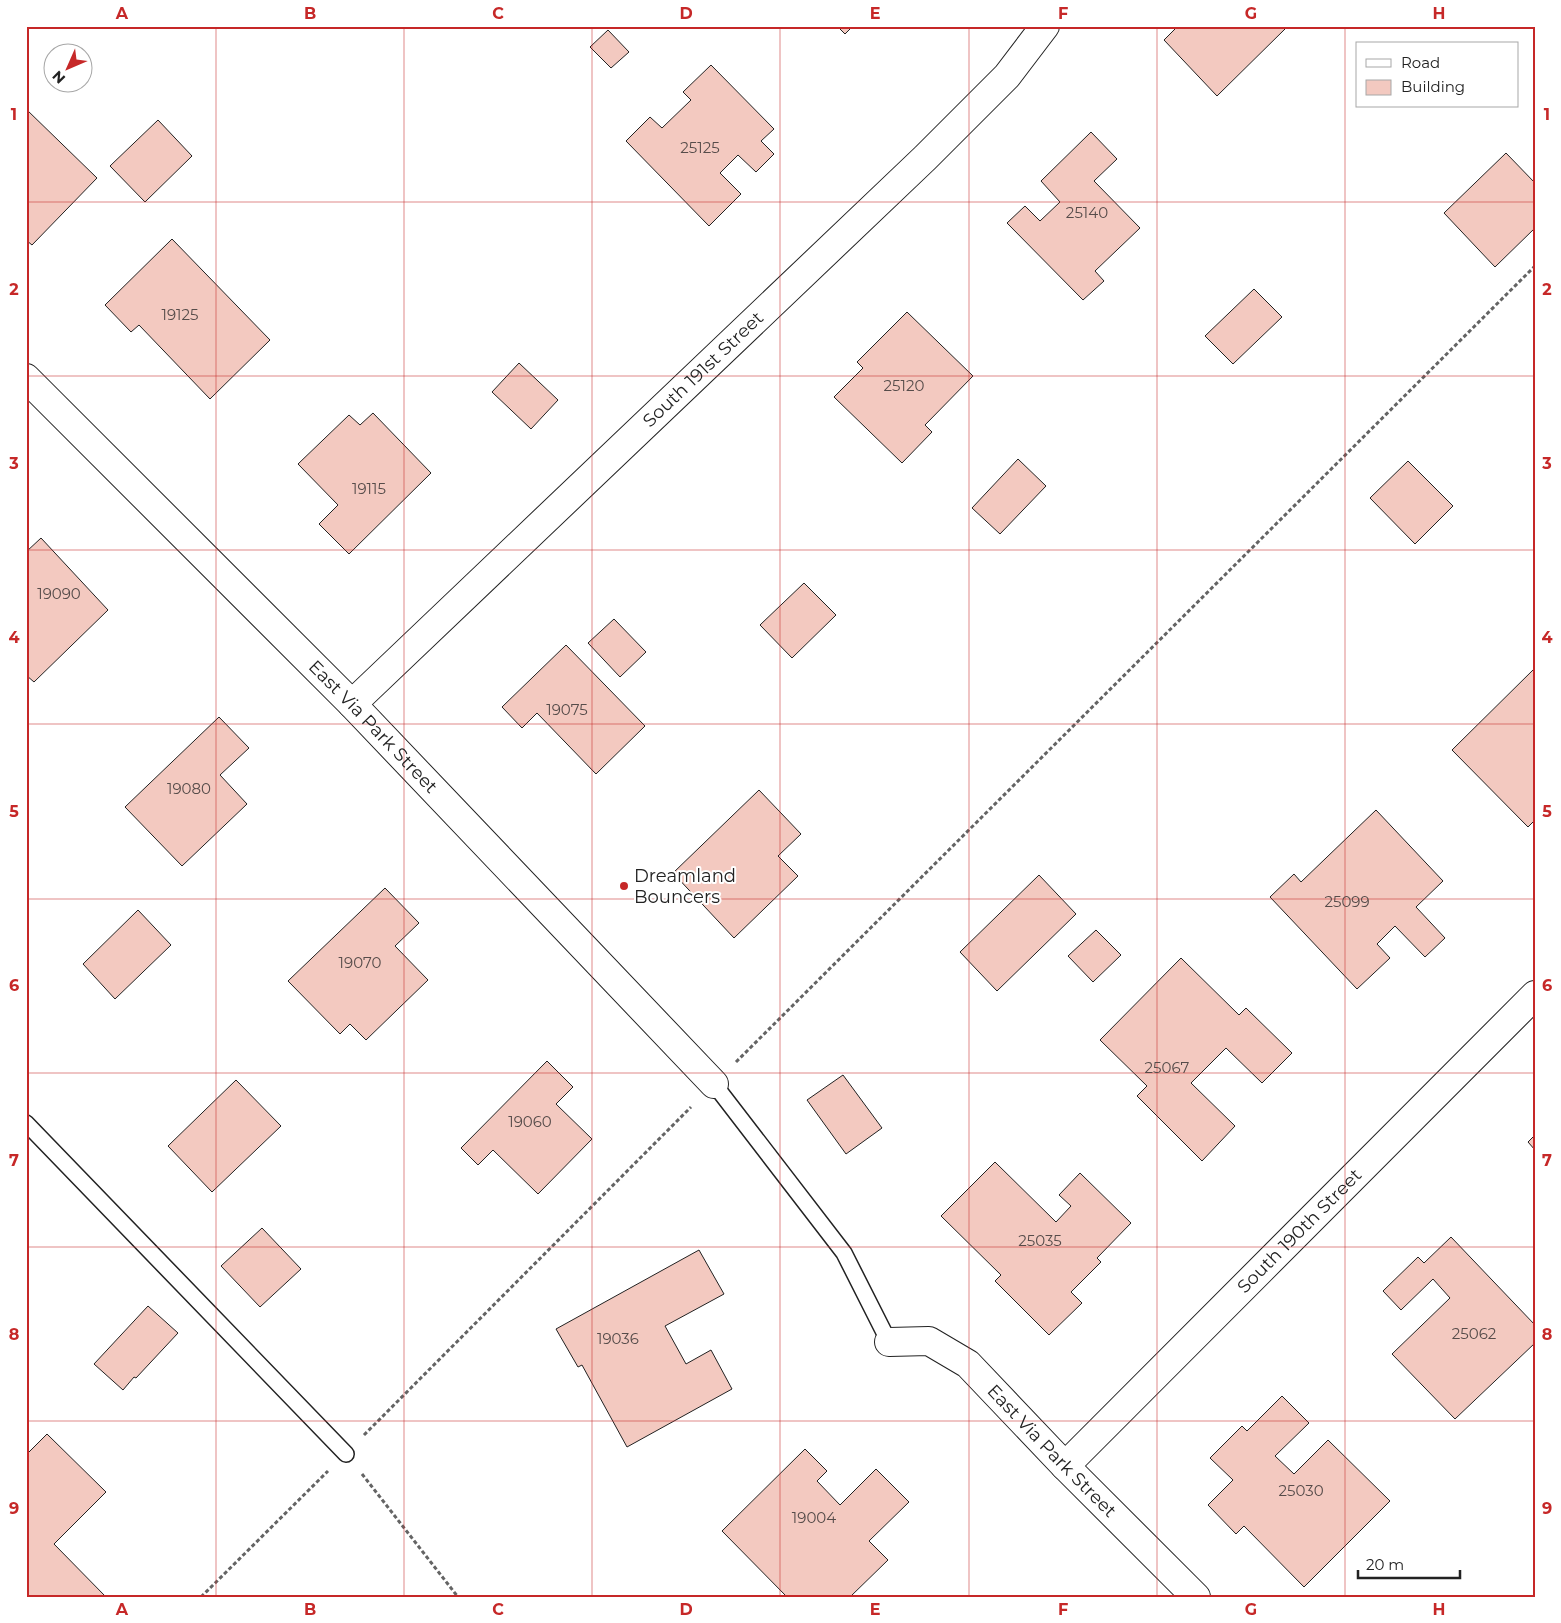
<svg xmlns="http://www.w3.org/2000/svg" width="1561" height="1623" font-family="Montserrat,sans-serif">
	<style>
		.building { fill: #f3c9c0; stroke: #222 }
		.lines { fill: none; stroke-linecap: round; stroke-linejoin: round }
		.lane-casing { stroke: #222; stroke-width: 18 }
		.street-casing { stroke: #222; stroke-width: 30 }
		.path { stroke: #646464; stroke-width: 3; stroke-dasharray: 4 2.5; stroke-linecap: butt }
		.lane { stroke: #fff; stroke-width: 15 }
		.street { stroke: #fff; stroke-width: 28 }
		.grid { fill: none; stroke: #c62828; stroke-width: 1; stroke-opacity: 0.55 }
		.poi-dot { fill: #c62828; stroke: #fff; stroke-width: 2 }
		.labels { text-anchor: middle; stroke-width: 4; stroke-linejoin: round; paint-order: stroke }
		.number-label { font-size: 15px; fill: #564c4a }
		.street-label { font-size: 18px; fill: #222; stroke: #fff }
		.poi-label { font-size: 18px; fill: #222; stroke: #fff; text-anchor: start }
		.neatline { fill: none; stroke: #c62828; stroke-width: 2 }
		.grid-label { font-size: 16px; text-anchor: middle; font-weight: bold; fill: #c62828 }
	</style>
	<rect width="100%" height="100%" fill="#fff"/>
	<g class="building">
		<path d="M837 26H853L845 34Z"/>
		<path d="M1178 26H1283L1285 29 1217 96 1164 40Z"/>
		<path d="M608 30 629 52 611 68 590 47Z"/>
		<path d="M711 65 774 129 761 141 774 154 756 172 738 155 720 173 741 194 709 226 626 141 650 117 662 128 691 100 683 92Z"/>
		<path d="M26 109 97 178 32 245 26 240Z"/>
		<path d="M158 120 192 156 145 202 110 166Z"/>
		<path d="M1091 132 1117 159 1094 181 1140 228 1095 271 1104 281 1083 300 1007 223 1025 206 1040 221 1060 202 1041 181Z"/>
		<path d="M1506 153 1535 183V228L1495 267 1444 213Z"/>
		<path d="M172 239 270 340 210 399 139 325 131 332 105 305Z"/>
		<path d="M1254 289 1282 317 1233 364 1205 336Z"/>
		<path d="M907 312 973 376 925 425 932 432 902 463 834 397 863 368 857 362Z"/>
		<path d="M519 363 558 400 531 429 492 392Z"/>
		<path d="M373 413 431 473 349 554 319 524 338 505 298 464 349 415 360 425Z"/>
		<path d="M1018 459 1046 486 1000 534 972 508Z"/>
		<path d="M1408 461 1453 506 1415 544 1370 498Z"/>
		<path d="M41 538 108 610 34 682 26 675V552Z"/>
		<path d="M804 583 836 615 792 658 760 625Z"/>
		<path d="M614 619 646 652 620 677 588 643Z"/>
		<path d="M566 645 645 726 596 774 537 713 522 728 502 707Z"/>
		<path d="M1535 668V820L1528 827 1452 750Z"/>
		<path d="M219 717 249 748 220 775 247 804 182 866 125 807Z"/>
		<path d="M759 790 801 834 778 856 798 876 734 938 673 873Z"/>
		<path d="M1376 810 1443 881 1416 907 1445 938 1425 957 1395 926 1377 944 1390 958 1357 989 1270 897 1294 874 1301 882Z"/>
		<path d="M1039 875 1076 914 997 991 960 952Z"/>
		<path d="M385 888 419 923 395 946 428 980 366 1040 350 1024 340 1034 288 981Z"/>
		<path d="M138 910 171 945 115 999 83 964Z"/>
		<path d="M1096 930 1121 955 1093 982 1068 956Z"/>
		<path d="M1181 958 1239 1015 1246 1008 1292 1053 1262 1083 1226 1048 1191 1083 1235 1126 1202 1161 1137 1096 1147 1086 1100 1040Z"/>
		<path d="M547 1061 573 1087 556 1104 592 1139 538 1194 493 1150 478 1165 461 1148Z"/>
		<path d="M843 1075 882 1128 846 1154 807 1100Z"/>
		<path d="M236 1080 281 1126 212 1192 168 1146Z"/>
		<path d="M1535 1135V1150L1528 1142Z"/>
		<path d="M995 1162 1056 1222 1071 1206 1059 1195 1080 1173 1131 1223 1097 1258 1101 1262 1071 1292 1082 1303 1049 1335 995 1281 1001 1275 941 1216Z"/>
		<path d="M262 1228 301 1269 260 1307 221 1266Z"/>
		<path d="M1451 1237 1535 1325V1343L1455 1419 1392 1354 1450 1298 1433 1279 1401 1310 1383 1291 1418 1257 1424 1263Z"/>
		<path d="M699 1250 724 1294 665 1326 686 1364 711 1350 732 1389 627 1447 582 1365 578 1367 556 1329Z"/>
		<path d="M148 1306 178 1333 136 1378 134 1377 123 1390 94 1364Z"/>
		<path d="M1282 1396 1309 1423 1275 1456 1294 1474 1328 1440 1390 1501 1304 1587 1244 1526 1236 1534 1208 1505 1233 1480 1210 1458 1242 1426 1247 1431Z"/>
		<path d="M47 1434 106 1492 54 1544 106 1597H26V1455Z"/>
		<path d="M805 1449 827 1471 817 1481 840 1505 876 1469 909 1502 869 1541 888 1560 850 1597H787L722 1531Z"/>
	</g>
	<g class="lines">
		<defs>
			<g id="lane">
				<path d="M714 1084 844 1253 889 1342"/>
				<path d="M26 1123 346 1454"/>
			</g>
			<g id="street">
				<path id="s1" d="M26 378 352 704 714 1084"/>
				<path id="s2" d="M352 704 925 158 1007 76 1045 26"/>
				<path id="s3" d="M889 1342 929 1341 968 1364 1065 1466 1196 1597"/>
				<path id="s4" d="M1065 1466 1535 995"/>
			</g>
		</defs>
		<use href="#lane" class="lane-casing"/>
		<use href="#street" class="street-casing"/>
		<g class="path">
			<path d="M736 1062 1535 266"/>
			<path d="M364 1435 691 1107"/>
			<path d="M362 1474 458 1597"/>
			<path d="M201 1597 328 1471"/>
		</g>
		<use href="#lane" class="lane"/>
		<use href="#street" class="street"/>
	</g>
	<path class="grid" d="M216 26V1597M404 26V1597M592 26V1597M780 26V1597M969 26V1597M1157 26V1597M1345 26V1597M26 202H1535M26 376H1535M26 550H1535M26 724H1535M26 899H1535M26 1073H1535M26 1247H1535M26 1421H1535"/>
	<circle class="poi-dot" cx="624" cy="886" r="5"/>
	<g class="labels">
		<g class="number-label">
			<text x="700" y="153">25125</text>
			<text x="1087" y="218">25140</text>
			<text x="180" y="320">19125</text>
			<text x="904" y="391">25120</text>
			<text x="369" y="494">19115</text>
			<text x="59" y="599">19090</text>
			<text x="567" y="715">19075</text>
			<text x="189" y="794">19080</text>
			<text x="1347" y="907">25099</text>
			<text x="360" y="968">19070</text>
			<text x="1167" y="1073">25067</text>
			<text x="530" y="1127">19060</text>
			<text x="1040" y="1246">25035</text>
			<text x="1474" y="1339">25062</text>
			<text x="618" y="1344">19036</text>
			<text x="1301" y="1496">25030</text>
			<text x="814" y="1523">19004</text>
		</g>
		<g class="street-label">
			<text dy="6" stroke="none"><textPath href="#s2" startOffset="485">South 191st Street</textPath></text>
			<text dy="6" stroke="none"><textPath href="#s1" startOffset="492">East Via Park Street</textPath></text>
			<text dy="6" stroke="none"><textPath href="#s4" startOffset="332">South 190th Street</textPath></text>
			<text dy="6" stroke="none"><textPath href="#s3" startOffset="206">East Via Park Street</textPath></text>
		</g>
		<g class="poi-label">
			<text x="634" y="882">Dreamland<tspan x="634" dy="21">Bouncers</tspan></text>
		</g>
	</g>
	<rect width="1561" height="1623" fill="none" stroke="#ffffff" stroke-width="55"/>
	<rect x="1356" y="42" width="162" height="65" fill="#ffffff" stroke="#a7a7a7"/>
	<rect x="1366" y="59" width="25" height="8" fill="#ffffff" stroke="#a7a7a7"/>
	<text x="1401" y="68" font-size="15" fill="#222222">Road</text>
	<rect x="1366" y="80" width="25" height="15" fill="#f3c9c0" stroke="#a7a7a7"/>
	<text x="1401" y="92" font-size="15" fill="#222222">Building</text>
	<g transform="translate(68 68) rotate(225)"><circle r="24" fill="#ffffff" stroke="#a7a7a7"/>
	<path d="M0-4L9 19L0 12L-9 19Z" fill="#c62828"/>
	<text y="-8" font-size="14" font-weight="bold" text-anchor="middle" fill="#222222">N</text>
	</g>
	<path d="M1358 1570v8h102v-8" fill="none" stroke="#222222" stroke-width="2.5"/>
	<text x="1366" y="1570" font-size="15" fill="#222222" stroke="#ffffff" stroke-width="4" paint-order="stroke">20 m</text>
	<rect x="28" y="28" width="1506" height="1568" class="neatline"/>
	<g class="grid-label">
		<text x="122" y="19">A</text>
		<text x="310" y="19">B</text>
		<text x="498" y="19">C</text>
		<text x="686" y="19">D</text>
		<text x="875" y="19">E</text>
		<text x="1063" y="19">F</text>
		<text x="1251" y="19">G</text>
		<text x="1439" y="19">H</text>
		<text x="14" y="120">1</text>
		<text x="1547" y="120">1</text>
		<text x="14" y="295">2</text>
		<text x="1547" y="295">2</text>
		<text x="14" y="469">3</text>
		<text x="1547" y="469">3</text>
		<text x="14" y="643">4</text>
		<text x="1547" y="643">4</text>
		<text x="14" y="817">5</text>
		<text x="1547" y="817">5</text>
		<text x="14" y="991">6</text>
		<text x="1547" y="991">6</text>
		<text x="14" y="1166">7</text>
		<text x="1547" y="1166">7</text>
		<text x="14" y="1340">8</text>
		<text x="1547" y="1340">8</text>
		<text x="14" y="1514">9</text>
		<text x="1547" y="1514">9</text>
		<text x="122" y="1615">A</text>
		<text x="310" y="1615">B</text>
		<text x="498" y="1615">C</text>
		<text x="686" y="1615">D</text>
		<text x="875" y="1615">E</text>
		<text x="1063" y="1615">F</text>
		<text x="1251" y="1615">G</text>
		<text x="1439" y="1615">H</text>
	</g>
</svg>
